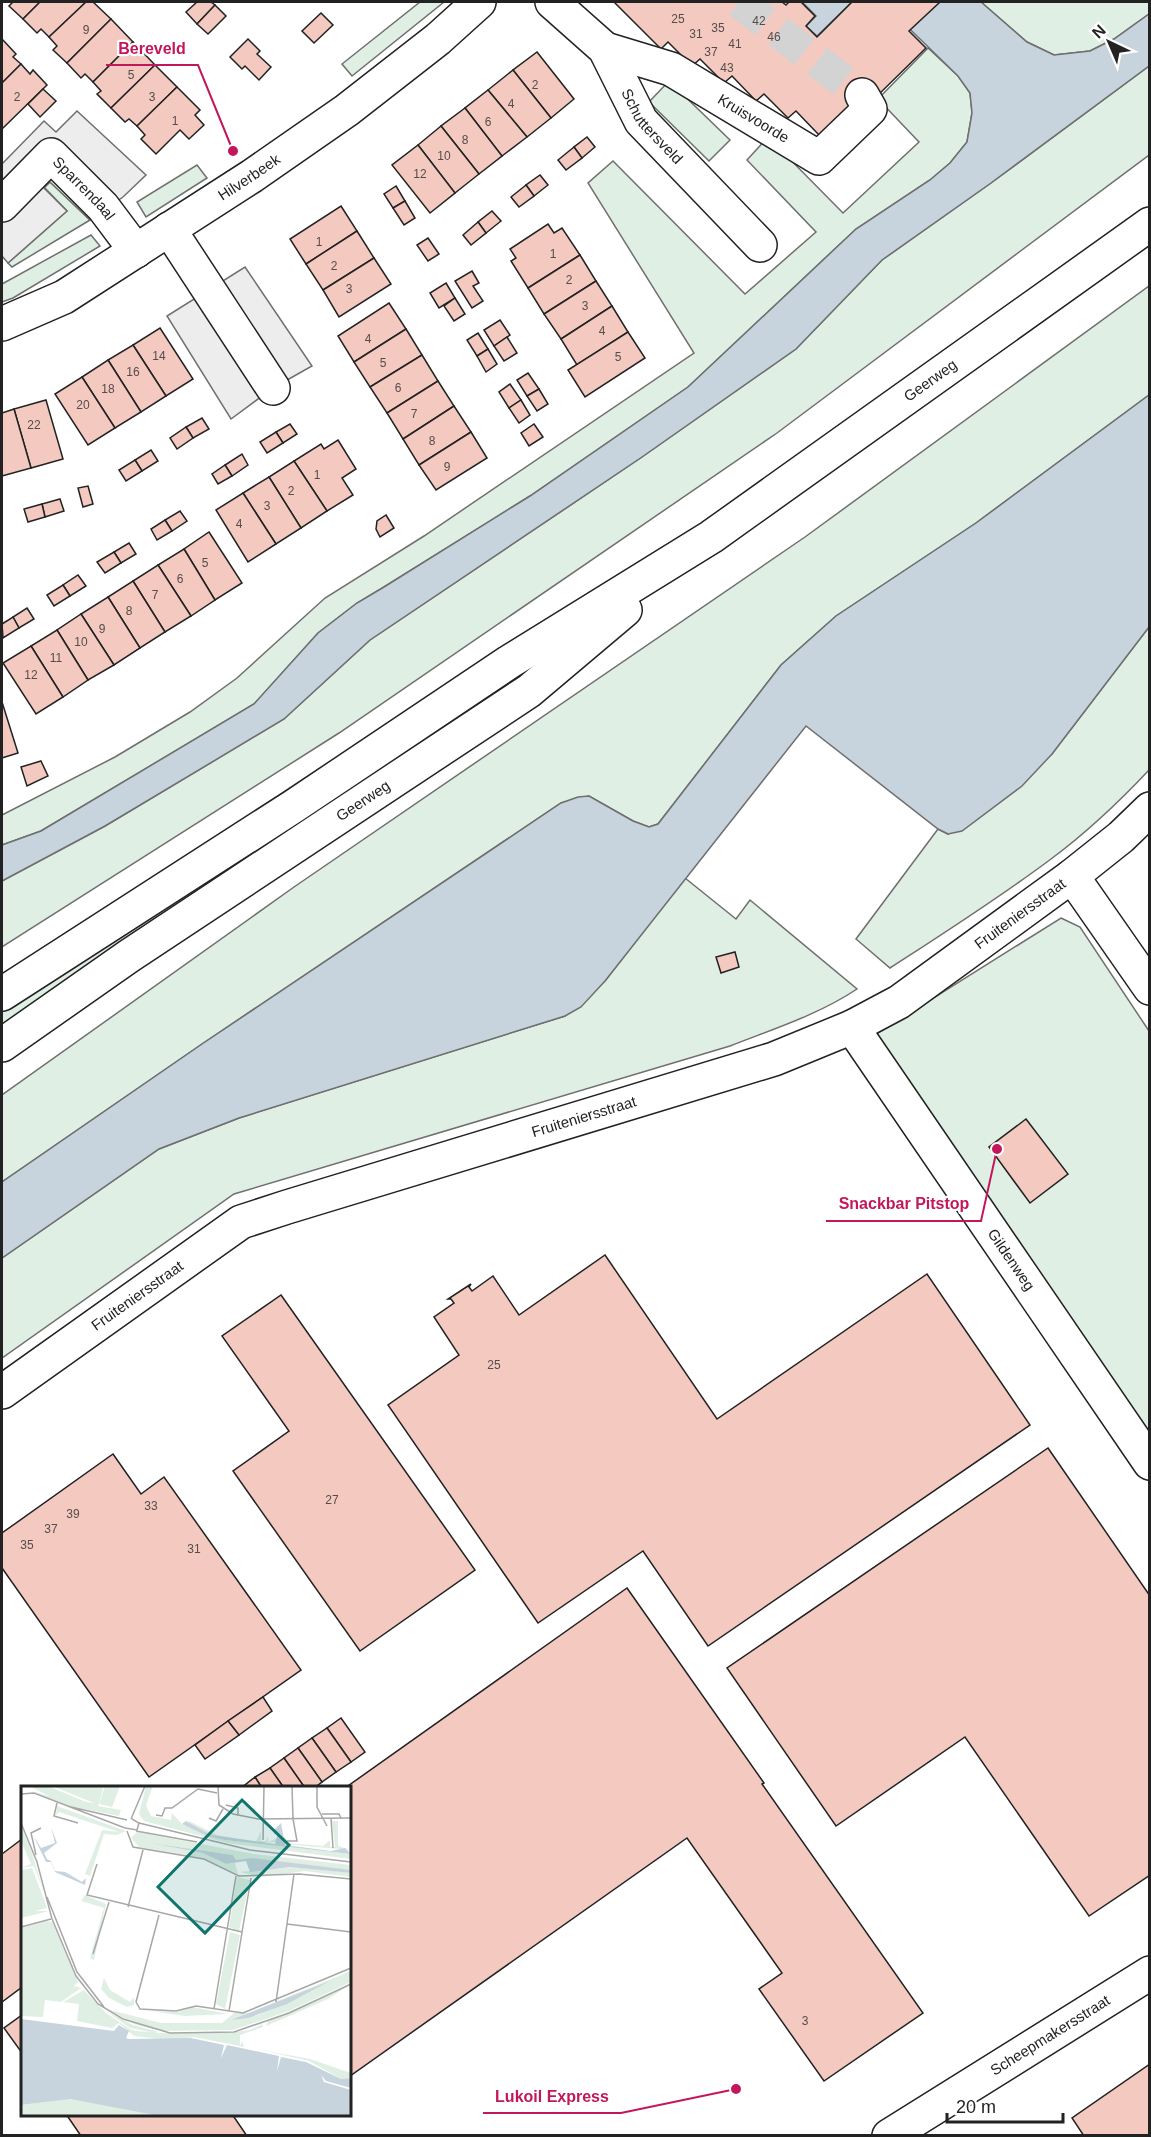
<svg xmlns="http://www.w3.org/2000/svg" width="1151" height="2137" font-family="Helvetica,sans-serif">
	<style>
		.green { fill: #e0efe3; stroke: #6f6f6f; stroke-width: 1.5 }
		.parking { fill: #ededed; stroke: #6f6f6f; stroke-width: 1.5 }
		.water { fill: #c7d3dd; stroke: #6f6f6f; stroke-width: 1.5 }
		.building { fill: #f3c9c0; stroke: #222; stroke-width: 1.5 }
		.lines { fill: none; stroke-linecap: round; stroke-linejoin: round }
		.minor-tunnel { stroke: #d3d3d3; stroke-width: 33; stroke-dasharray: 33 16; stroke-linecap: butt }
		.minor-casing { stroke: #222; stroke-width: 36 }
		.major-casing { stroke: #222; stroke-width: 36 }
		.minor { stroke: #fff; stroke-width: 33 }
		.major { stroke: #fff; stroke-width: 33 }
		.labels { text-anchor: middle; stroke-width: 4.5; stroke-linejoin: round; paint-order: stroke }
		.number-label { font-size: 12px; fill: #564c4a }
		.street-label { font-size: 15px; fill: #222; stroke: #fff }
		.inset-road { fill: none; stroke: #a7a7a7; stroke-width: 1.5 }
		.view { fill: #0f766e; fill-opacity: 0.15; stroke: #0f766e; stroke-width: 3 }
		.inset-edge { fill: none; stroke: #222; stroke-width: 3 }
		.leader { fill: none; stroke: #c2185b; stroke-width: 2 }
		.callout-dot { fill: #c2185b; stroke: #fff; stroke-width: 2 }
		.callout-label { font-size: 16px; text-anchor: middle; font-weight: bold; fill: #c2185b; stroke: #fff; stroke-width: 4.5; stroke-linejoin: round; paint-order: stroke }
	</style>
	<rect width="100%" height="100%" fill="#fff"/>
	<g class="green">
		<path d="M420 2H444L352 76 342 64Z"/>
		<path d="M981 2H1149V14L1114 39 1090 51 1054 55 1027 42Z"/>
		<path d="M928 48 958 76 970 93 972 113 967 142 950 163 930 180 856 229 688 387 530 496 384 587 357 603 318 633 254 704 41 831 2 845V815L115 757 190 712 237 678 325 598 424 536 694 353 588 183 613 161 745 294 816 232 747 160 768 137 843 213 919 142 878 99Z"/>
		<path d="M1149 66V155L777 433 339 733 2 947V881L105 826 284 719 370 640 642 457 796 349 882 260 991 183Z"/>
		<path d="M669 81 730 140 709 161 649 102Z"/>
		<path d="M197 165 207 178 146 217 137 202Z"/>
		<path d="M50 182 90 220 12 267 8 263 67 211 44 187Z"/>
		<path d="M91 235 100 246 13 298 2 302V284Z"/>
		<path d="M1149 286V395L976 523 836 616 781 665 658 824 649 827 633 821 589 796 561 803 202 1044 2 1182V1095L294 887 805 537Z"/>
		<path d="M1149 627V770C1119 802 1086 833 1051 859 999 898 944 933 890 968L856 939 938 829 948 834 1052 754Z"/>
		<path d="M507 679 511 687 2 1026V1004Z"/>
		<path d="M685 878 736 919 750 900 857 989C818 1015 773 1029 730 1046L234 1194 2 1358V1258L159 1149 239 1118 565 1016 605 981Z"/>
		<path d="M1061 918 1080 927 1149 1031V1442L873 1036Z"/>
	</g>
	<g class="parking">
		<path d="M77 111 146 175 123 197 90 220 50 182 44 188 67 211 8 263 2 256V164L44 121 56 132Z"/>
		<path d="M245 267 312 366 273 388 231 419 167 316Z"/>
	</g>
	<g class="water">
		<path d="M802 2H852L817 36 806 26 816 16Z"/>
		<path d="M882 2H981L1027 42 1054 55 1090 51 1114 39 1149 14V66L991 183 882 260 796 349 642 457 370 640 284 719 105 826 2 881V845L41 831 254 704 318 633 357 603 384 587 530 496 688 387 856 229 930 180 950 163 967 142 972 113 970 93 958 76Z"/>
		<path d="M1149 395V627L1052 754 1022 786 962 831 948 834 938 829 806 726 605 981 581 1007 565 1016 239 1118 159 1149 2 1258V1182L202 1044 561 803 578 797 589 796 633 821 649 827 658 824 781 665 836 616 976 523Z"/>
	</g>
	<g class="building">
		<path d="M13 2H40L23 19 9 6Z"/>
		<path d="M40 2H86L49 37 41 29 37 33 23 19Z"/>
		<path d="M86 2H93L111 19 67 63 53 50 57 46 49 37Z"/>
		<path d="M197 2H211L215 5 197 24 186 12Z"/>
		<path d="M614 2H782L786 5 789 2H801L815 16 806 26 817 37 852 2H940L909 31 926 48 874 99 820 136 796 111 788 118 764 94 756 101 732 76 724 83 700 59 692 66 668 42 661 49Z"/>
		<path d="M215 5 226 16 208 34 197 24Z"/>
		<path d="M321 13 333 25 314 43 302 31Z"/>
		<path d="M111 19 133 42 93 82 85 74 81 78 67 63Z"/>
		<path d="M2 39 16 54 13 57 21 64 2 83Z"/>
		<path d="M248 39 260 51 257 54 271 67 259 80 245 66 242 69 230 57Z"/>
		<path d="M133 42 155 65 111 108 97 94 101 91 93 82Z"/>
		<path d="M537 52 574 99 551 118 513 70Z"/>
		<path d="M21 64 30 74 33 70 47 85 2 129V83Z"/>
		<path d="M155 65 177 87 137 126 129 119 125 122 111 108Z"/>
		<path d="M513 70 551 118 527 137 488 90Z"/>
		<path d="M177 87 200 110 195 115 204 125 189 139 180 130 156 154 141 139 145 135 137 126Z"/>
		<path d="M43 89 56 101 40 117 28 104Z"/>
		<path d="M488 90 527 137 502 156 465 108Z"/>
		<path d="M465 108 502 156 479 174 441 126Z"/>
		<path d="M441 126 479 174 455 193 418 145Z"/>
		<path d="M587 137 595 147 582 158 574 147Z"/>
		<path d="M418 145 455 193 430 213 392 165Z"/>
		<path d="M574 147 582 158 566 170 558 160Z"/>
		<path d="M540 175 548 185 534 196 526 185Z"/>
		<path d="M526 185 534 196 519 207 511 197Z"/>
		<path d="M396 186 405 201 393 208 384 194Z"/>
		<path d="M405 201 415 218 404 225 393 208Z"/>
		<path d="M341 206 357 231 306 264 290 239Z"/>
		<path d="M492 211 501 221 486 233 478 222Z"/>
		<path d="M478 222 486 233 471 245 463 235Z"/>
		<path d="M548 224 554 233 562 228 580 255 528 288 511 261 516 258 510 249Z"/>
		<path d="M357 231 374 258 323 290 306 264Z"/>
		<path d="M428 238 439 254 428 261 417 245Z"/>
		<path d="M580 255 596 281 544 314 528 288Z"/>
		<path d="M374 258 391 284 339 317 323 290Z"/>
		<path d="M472 271 479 283 473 286 483 301 472 308 455 281Z"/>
		<path d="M596 281 612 306 561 339 544 314Z"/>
		<path d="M446 283 455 298 439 308 430 293Z"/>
		<path d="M455 298 465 314 454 321 444 306Z"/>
		<path d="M389 303 406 329 354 362 338 336Z"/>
		<path d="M612 306 628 332 577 365 561 339Z"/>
		<path d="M500 320 510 335 494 346 484 330Z"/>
		<path d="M160 328 193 379 166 396 133 345Z"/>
		<path d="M406 329 422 355 370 387 354 362Z"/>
		<path d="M628 332 645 358 585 397 568 370Z"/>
		<path d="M478 333 488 349 477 356 467 340Z"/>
		<path d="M507 337 517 353 504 361 494 346Z"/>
		<path d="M133 345 166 396 141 412 108 360Z"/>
		<path d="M488 349 497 364 486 372 477 356Z"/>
		<path d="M422 355 438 381 387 413 370 387Z"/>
		<path d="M108 360 141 412 115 428 82 377Z"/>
		<path d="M528 373 539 389 527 396 517 380Z"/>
		<path d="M82 377 115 428 88 445 55 394Z"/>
		<path d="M438 381 454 406 403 439 387 413Z"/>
		<path d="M510 384 521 400 509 408 499 392Z"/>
		<path d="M539 389 548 404 537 411 527 396Z"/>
		<path d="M46 400 63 459 31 468 14 409Z"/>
		<path d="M521 400 530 415 519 423 509 408Z"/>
		<path d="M454 406 471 432 419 465 403 439Z"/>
		<path d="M14 409 31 468 2 476V413Z"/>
		<path d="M202 418 209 429 193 438 186 427Z"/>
		<path d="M290 424 297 434 283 443 276 432Z"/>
		<path d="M534 424 543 437 529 446 521 433Z"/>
		<path d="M186 427 193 438 177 449 170 438Z"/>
		<path d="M276 432 283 443 267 453 260 442Z"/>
		<path d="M471 432 487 458 436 490 419 465Z"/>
		<path d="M338 440 356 469 342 478 353 495 327 511 294 461 321 444 324 449Z"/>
		<path d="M151 450 158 461 142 471 135 460Z"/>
		<path d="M242 454 248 465 232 476 225 465Z"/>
		<path d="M135 460 142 471 126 481 119 470Z"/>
		<path d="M294 461 327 511 301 528 269 477Z"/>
		<path d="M225 465 232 476 218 484 212 474Z"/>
		<path d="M269 477 301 528 276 544 243 493Z"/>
		<path d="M88 486 93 504 83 507 78 488Z"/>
		<path d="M243 493 276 544 248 562 216 510Z"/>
		<path d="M60 499 64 511 45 517 42 504Z"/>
		<path d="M42 504 45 517 28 522 24 509Z"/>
		<path d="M180 511 187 521 172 531 165 520Z"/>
		<path d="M386 515 394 528 380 537 376 529 377 521Z"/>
		<path d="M165 520 172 531 157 540 151 529Z"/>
		<path d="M209 532 242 583 215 600 184 549Z"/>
		<path d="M129 543 136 554 121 563 114 552Z"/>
		<path d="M184 549 215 600 191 616 158 565Z"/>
		<path d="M114 552 121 563 105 573 97 562Z"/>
		<path d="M158 565 191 616 165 632 133 581Z"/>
		<path d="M78 575 86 586 70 596 63 585Z"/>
		<path d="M133 581 165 632 140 648 108 597Z"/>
		<path d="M63 585 70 596 54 606 47 595Z"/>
		<path d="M108 597 140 648 114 665 81 614Z"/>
		<path d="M27 608 34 619 19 628 13 617Z"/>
		<path d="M81 614 114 665 88 680 57 630Z"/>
		<path d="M13 617 19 628 3 638 2 624Z"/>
		<path d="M57 630 88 680 63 697 31 646Z"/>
		<path d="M31 646 63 697 36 714 3 663Z"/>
		<path d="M2 702 18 753 2 758Z"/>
		<path d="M41 761 48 776 27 786 21 767Z"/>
		<path d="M735 952 739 967 721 973 716 957Z"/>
		<path d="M1026 1119 1068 1174 1030 1203 989 1147Z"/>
		<path d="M605 1255 717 1419 927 1274 1030 1425 708 1646 643 1551 538 1623 388 1405 459 1355 434 1317 454 1303 451 1299H448L471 1284 469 1287 472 1291 493 1276 519 1315Z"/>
		<path d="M281 1295 475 1570 360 1651 233 1471 289 1431 222 1336Z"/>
		<path d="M1048 1448 1150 1596V1875L1089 1916 965 1737 836 1826 727 1668Z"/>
		<path d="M113 1454 141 1494 164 1477 301 1670 149 1777 2 1568V1533Z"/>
		<path d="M627 1588 764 1783 762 1784 923 2013 824 2081 759 1989 782 1973 687 1838 350 2076V1788H345Z"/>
		<path d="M263 1697 272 1711 239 1735 228 1721Z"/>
		<path d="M341 1718 365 1752 351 1762 327 1728Z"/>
		<path d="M228 1721 239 1735 205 1759 195 1745Z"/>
		<path d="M327 1728 351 1762 336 1772 312 1738Z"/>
		<path d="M312 1738 336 1772 322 1782 298 1748Z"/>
		<path d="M298 1748 322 1782 314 1788H305L284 1758Z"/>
		<path d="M284 1758 305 1788H284L270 1768Z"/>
		<path d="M270 1768 284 1788H262L255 1777Z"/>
		<path d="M255 1777 262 1788H241Z"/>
		<path d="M22 1839V1987L2 2002V1854Z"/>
		<path d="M22 2015V2053L4 2028Z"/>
		<path d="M1150 2064V2136H1084L1072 2118Z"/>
		<path d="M66 2114H232L247 2136H81Z"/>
	</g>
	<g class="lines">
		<path class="minor-tunnel" d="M739 2 862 95"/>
		<defs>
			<g id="minor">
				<path id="s1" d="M552 2 605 49 641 121 760 245"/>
				<path id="s2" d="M605 49 671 69 819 158 870 109 862 95"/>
				<path id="s3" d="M2 205 51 155 103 207 136 251"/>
				<path d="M169 229 273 388"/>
				<path id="s4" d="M2 324 64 297 252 176 347 110 438 39 479 2"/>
				<path d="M1072 876 1150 988"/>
				<path id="s5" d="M852 1027 1150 1463"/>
				<path id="s6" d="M2 1392 241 1222 287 1207 774 1059 852 1027 899 1002 1072 876 1121 837 1150 809"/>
				<path id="s7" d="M889 2136 1150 1973"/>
			</g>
			<g id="major">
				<path id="s8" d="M2 994 294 806 509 662 711 537 1150 224"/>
				<path id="s9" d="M2 1045 129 956 529 691 625 610"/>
			</g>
		</defs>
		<use href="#minor" class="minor-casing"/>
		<use href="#major" class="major-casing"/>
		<use href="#minor" class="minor"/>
		<use href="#major" class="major"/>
	</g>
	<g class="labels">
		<g class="number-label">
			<text x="678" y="23">25</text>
			<text x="759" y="25">42</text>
			<text x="718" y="32">35</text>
			<text x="86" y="34">9</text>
			<text x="696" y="38">31</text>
			<text x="774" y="41">46</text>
			<text x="735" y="48">41</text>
			<text x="711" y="56">37</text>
			<text x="727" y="72">43</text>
			<text x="131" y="79">5</text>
			<text x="535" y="89">2</text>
			<text x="17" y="101">2</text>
			<text x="152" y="101">3</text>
			<text x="511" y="108">4</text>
			<text x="175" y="125">1</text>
			<text x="488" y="126">6</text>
			<text x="465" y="144">8</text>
			<text x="444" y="160">10</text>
			<text x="420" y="178">12</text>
			<text x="319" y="246">1</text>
			<text x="553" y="258">1</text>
			<text x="334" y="270">2</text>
			<text x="569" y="284">2</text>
			<text x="349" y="293">3</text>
			<text x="585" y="310">3</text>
			<text x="602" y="335">4</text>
			<text x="368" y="343">4</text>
			<text x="159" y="360">14</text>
			<text x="618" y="361">5</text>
			<text x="383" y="367">5</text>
			<text x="133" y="376">16</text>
			<text x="398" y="392">6</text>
			<text x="108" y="393">18</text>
			<text x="83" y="409">20</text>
			<text x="414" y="418">7</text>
			<text x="34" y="429">22</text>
			<text x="432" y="445">8</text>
			<text x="447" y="471">9</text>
			<text x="317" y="479">1</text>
			<text x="291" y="495">2</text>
			<text x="267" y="510">3</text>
			<text x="239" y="528">4</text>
			<text x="205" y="567">5</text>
			<text x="180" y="583">6</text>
			<text x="155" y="599">7</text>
			<text x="129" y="615">8</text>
			<text x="102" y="633">9</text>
			<text x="81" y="646">10</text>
			<text x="56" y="662">11</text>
			<text x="31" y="679">12</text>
			<text x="494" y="1369">25</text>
			<text x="332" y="1504">27</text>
			<text x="151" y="1510">33</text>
			<text x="73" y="1518">39</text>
			<text x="51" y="1533">37</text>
			<text x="27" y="1549">35</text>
			<text x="194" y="1553">31</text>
			<text x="805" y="2025">3</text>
		</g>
		<g class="street-label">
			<text dy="5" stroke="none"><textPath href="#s2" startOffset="165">Kruisvoorde</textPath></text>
			<text dy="5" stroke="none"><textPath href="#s1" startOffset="162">Schuttersveld</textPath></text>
			<text dy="5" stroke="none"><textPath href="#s4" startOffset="288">Hilverbeek</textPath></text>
			<text dy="5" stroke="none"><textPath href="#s3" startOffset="117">Sparrendaal</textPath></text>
			<text dy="5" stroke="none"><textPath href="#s8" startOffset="1113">Geerweg</textPath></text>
			<text dy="5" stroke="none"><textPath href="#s9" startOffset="436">Geerweg</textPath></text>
			<text dy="5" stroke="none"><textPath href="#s6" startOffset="1138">Fruiteniersstraat</textPath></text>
			<text dy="5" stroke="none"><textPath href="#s6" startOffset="652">Fruiteniersstraat</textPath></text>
			<text dy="5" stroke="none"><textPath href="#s5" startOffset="282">Gildenweg</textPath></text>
			<text dy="5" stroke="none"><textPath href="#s6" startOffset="166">Fruiteniersstraat</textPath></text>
			<text dy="5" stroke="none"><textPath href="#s7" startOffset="190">Scheepmakersstraat</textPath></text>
		</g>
	</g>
	<g transform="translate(21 1786)">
		<rect width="330" height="330" fill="#fff"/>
		<path d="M8 0H27L65 16 73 17 31 0H83L77 20 100 24 98 30 48 20 10 5 28 10ZM84 0H99L91 21 78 18ZM125 0H132L125 19 130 30 150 34 151 27 162 39 204 54 330 68V73L206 57 123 35 118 28ZM36 20 105 45 96 49 83 48 69 90 64 88 81 44 98 46 38 26 35 29ZM166 34 196 49 235 56 240 45V55H245L247 50V56L257 52V56L234 57 190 49 173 42ZM311 35H317V60L330 64 262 58 261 51H265L266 57 302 60 309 54V61H314ZM0 40 11 67 23 107 13 80 0 82 10 78 0 55ZM116 46 233 68 330 79V84L215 74 212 69 123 56 182 67 205 78 214 77 217 88 183 72 118 61 110 52ZM272 81 330 87V91L284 85 240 91 219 86ZM11 82 26 122 14 125H28L0 132V84ZM216 91 229 94 218 145 208 141ZM64 109 85 118 73 174 69 172 83 122 60 115ZM26 135 31 136 57 196 53 200 60 202 40 216 24 214 22 231 0 230V142ZM209 146 219 149 204 223 195 218ZM330 185V196L268 225 212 244 142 245 115 239 89 224 140 237H201L213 227H227ZM298 202 237 229 210 234 267 215ZM83 192 89 204 109 216 113 211V219L106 221 88 212 80 203ZM330 198 307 213 245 240 247 235ZM63 204 85 227 109 243 115 245 130 246 109 242 85 225 112 239 138 246 134 247H207L229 244 241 238 242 241 219 249V260L221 255 223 261 289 273 330 287V292L320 293 288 275 249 266 173 251 149 254 113 250 98 237 91 242 56 235 58 218 42 216ZM171 221 207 228 164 230 129 225 157 226ZM46 313 55 314 149 330H0L1 319Z" fill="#e0efe3" fill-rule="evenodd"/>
		<path d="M165 35 190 49 254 58 257 47 253 48V44L260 37 264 59 310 65 324 62 330 68 204 54 184 49 161 38ZM30 41 36 57 23 67 26 73 30 75 34 85 44 86 61 96 65 92 64 99 34 86 30 76H25L12 49 20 62 34 57ZM123 56 212 69 215 74 231 72 330 84V87L269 81 229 86 225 75 205 78 182 67ZM309 195 266 218 227 232 210 234ZM0 233 93 245 98 239 108 245 105 252 108 253 170 252 203 259 200 272 206 259 258 270 256 285 260 271 285 276 320 293 330 292V302L305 295 300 289 303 296 330 304V330H139L49 313 0 319Z" fill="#c7d3dd"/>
		<path class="inset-road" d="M197 0 198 19 212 28 237 33 330 32M271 0 272 33M296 0V21L306 40M0 8 13 7 104 42M36 17 33 30 57 37M205 19 217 22V29M46 20 106 34M301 28H318L320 32M135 29 141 30 144 22H151L177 3 196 7M188 32 195 35 202 23M310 32 312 62M110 33 124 0M0 37 16 76 31 133 55 190 77 218 102 233 149 247 213 246 268 227 330 198M118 37 229 64 330 76M104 42 116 44 118 37 111 33M106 45 112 61 183 73 218 90 278 88 330 93M115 45 176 56M242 54 243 0M266 55H276L272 33M15 69 10 47 20 42M76 78 66 109 221 146M26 111 56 186 83 221M107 121 122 64M138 129 115 216 119 223 155 225 175 220 222 227 330 182M266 138 330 146M0 141 30 133M72 168 88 116M255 216 273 88M193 223 215 90M208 225 230 92"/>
		<path class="view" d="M221 14 268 59 184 147 137 101Z"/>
		<rect width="330" height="330" class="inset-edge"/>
	</g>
	<path class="leader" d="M233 151L198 65H106M997 1149L981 1221H826M736 2089L621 2113H483"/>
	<g class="callout-dot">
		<circle cx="233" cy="151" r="6"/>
		<circle cx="997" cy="1149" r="6"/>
		<circle cx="736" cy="2089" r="6"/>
	</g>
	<g class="callout-label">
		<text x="152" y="54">Bereveld</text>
		<text x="904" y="1209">Snackbar Pitstop</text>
		<text x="552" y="2102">Lukoil Express</text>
	</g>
	<rect width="1151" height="2137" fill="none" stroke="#222222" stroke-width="6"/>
	<g transform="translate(1109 42) rotate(316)" stroke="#ffffff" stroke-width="4.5" paint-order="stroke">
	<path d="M0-4.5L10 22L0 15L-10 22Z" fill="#222222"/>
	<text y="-9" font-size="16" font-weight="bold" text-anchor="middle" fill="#222222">N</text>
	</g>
	<path d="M947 2113v9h116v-9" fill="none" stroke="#222222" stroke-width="3"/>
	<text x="956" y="2113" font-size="18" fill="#222222" stroke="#ffffff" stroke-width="4.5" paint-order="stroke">20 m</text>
</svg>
